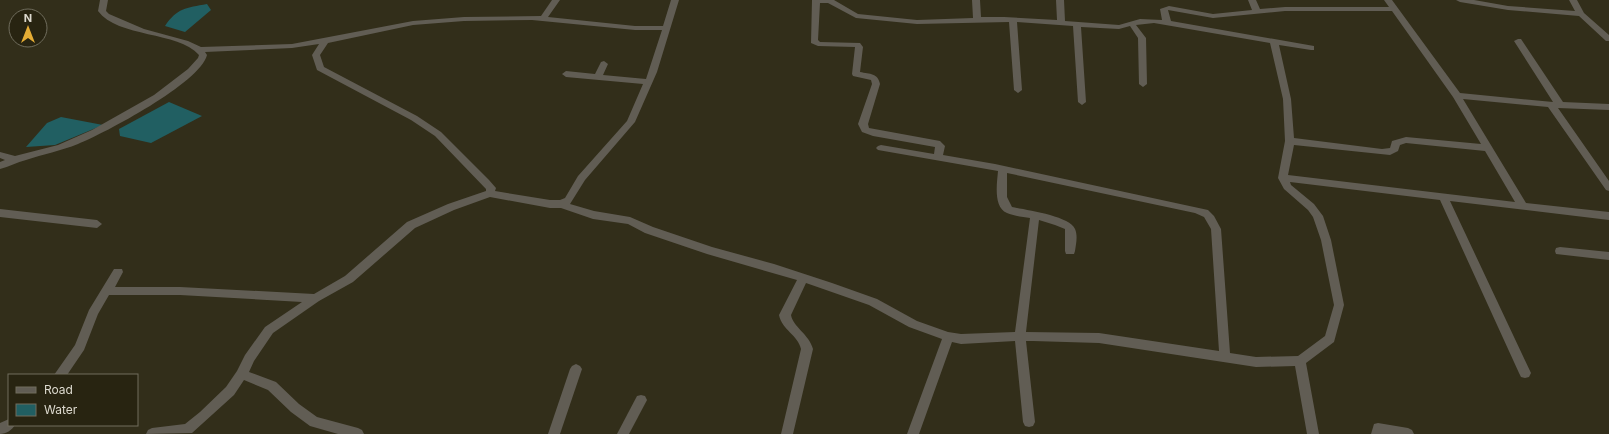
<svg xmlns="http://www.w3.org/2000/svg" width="1609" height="434" font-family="Inter,sans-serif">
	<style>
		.water { fill: #215f62 }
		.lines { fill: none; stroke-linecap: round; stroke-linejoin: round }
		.minor { fill: #615d54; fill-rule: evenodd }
	</style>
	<rect width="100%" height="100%" fill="#322e1a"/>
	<g class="water">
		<path d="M207 4 211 10 185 32 165 26C177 8 186 8 207 4Z"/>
		<path d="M169 102 202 116 151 143 120 136 119 129Z"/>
		<path d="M61 117 103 125 55 145 26 147 47 123Z"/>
	</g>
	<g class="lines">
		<g class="minor">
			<path d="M100 0H108L106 11 109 14 144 29 188 41 201 47 292 44 413 21 464 17 541 16 552 0H560L548 17 635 26H663L671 0H679L657 72 635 122 585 180 570 204 594 211 630 217 653 227 712 247 774 264 832 283 877 299 917 321 948 332 961 334 1015 332 1030 218C1023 217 1014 216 1007 213 993 207 997 183 998 171L878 150 876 148 878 146 881 145 934 154 935 147 873 136 862 132 858 124 872 84 871 80 853 76 852 74 855 47 818 46 811 43 812 0H834L858 14 917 20 973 18 972 0H980L981 17H1004L1057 20 1056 0H1064L1065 21 1119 25 1140 19 1162 20 1160 9 1169 6 1213 14 1252 10 1248 0H1256L1260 9 1285 7H1389L1384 0H1392L1460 93 1553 102 1514 41 1518 39H1521L1563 102 1609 104V110L1558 108 1609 181V191L1606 190 1548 107 1463 99 1526 203 1609 212V220L1450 201 1531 373 1529 377 1525 378 1521 377 1519 373 1440 200 1290 182 1291 185 1314 204 1323 216 1331 240 1344 305 1334 342 1306 363 1319 434H1307L1295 366 1256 367 1099 343 1033 341H1026L1035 422 1033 426 1029 427 1025 426 1023 422 1015 341 961 344 952 342 919 434H907L942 339 909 327 869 305 806 283 791 315C793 327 809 334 813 349L793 434H781L801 349C798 335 782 330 779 315L797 280 707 254 645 233 628 224 593 219 561 208H550L490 197 454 210 415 228 353 282 319 301 273 333 254 361 249 372 276 382 299 404 317 417 358 428 362 430 364 434H338L310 426 291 412 268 390 244 380 234 395 192 433 146 434 148 430 152 428 185 424 200 412 226 387 237 371 245 355 265 327 302 302 180 295H109L98 314 84 350 67 375H54L75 345 89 310 114 269H122L123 272 115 287H180L314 294 345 276 407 222 448 204 486 191V189L435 136 411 120 317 70 312 55 319 44 292 48 205 52 207 55C200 83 105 133 78 144 61 151 43 154 26 160 17 162 9 167 0 169V162L5 160 0 158V152L15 156 58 145 92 130 154 95 188 69 198 58 199 55C178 31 118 38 98 11ZM820 3H828L856 18 917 24 1009 22 1014 90 1018 93 1022 90 1017 22 1073 26 1078 102 1082 105 1086 102 1081 27 1119 29 1130 26 1138 38 1139 84 1143 87 1147 84 1146 38 1136 25 1154 23 1270 43 1283 99 1285 141 1278 178 1284 189 1308 210 1313 217 1321 240 1334 305 1325 336 1298 356 1256 357 1230 353 1221 229 1214 216 1208 210 995 164 943 155 945 146 940 141 869 128 868 124 880 84C878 73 870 74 860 72L863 47 860 43 820 42 818 40ZM1168 10 1213 18 1285 11H1392L1453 97 1481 144 1406 137 1392 141 1390 148 1382 149 1294 138 1291 99 1279 45 1311 50H1314V46L1171 21ZM532 20 635 30H662L646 79 603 75 608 64 604 61 601 62 595 74 566 71 562 74 566 77 643 84 627 121 578 176 565 198 560 200H550L495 191 496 188 489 180 441 132 417 116 324 67 320 55 328 43 413 25 464 21ZM1406 143 1485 151 1515 202 1288 175 1294 145 1390 155 1398 151 1400 145ZM1007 173 1195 213 1204 217 1211 229 1219 351 1099 333 1026 332 1039 220 1055 225 1065 229V251L1066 254H1074L1075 251C1076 244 1078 236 1075 229 1070 216 1026 210 1012 207L1007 197Z"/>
			<path d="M1456 0H1474L1508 6 1575 11 1569 0H1577L1584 13 1609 35V41H1606L1579 16 1508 10 1460 2Z"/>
			<path d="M0 209 97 220 102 224 97 228 0 217Z"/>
			<path d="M1560 247 1609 252V260L1556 254 1555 251 1556 248Z"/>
			<path d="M576 364 580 366 582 369 560 434H548L570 369 572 366Z"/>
			<path d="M641 395 645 396 647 400 629 434H617L637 396Z"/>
			<path d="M9 419V425H15C12 430 6 434 0 434V423Z"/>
			<path d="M1378 423 1408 428 1412 430 1414 434H1371L1374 424Z"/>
		</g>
	</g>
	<rect x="8" y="374" width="130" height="52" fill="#282411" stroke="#706d5d"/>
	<rect x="16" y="387" width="20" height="6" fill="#615d54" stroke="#706d5d"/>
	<text x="44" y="394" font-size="12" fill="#dddacf">Road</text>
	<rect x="16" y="404" width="20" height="12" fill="#215f62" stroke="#706d5d"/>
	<text x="44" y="414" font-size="12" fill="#dddacf">Water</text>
	<g transform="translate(28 28)"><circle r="19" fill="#282411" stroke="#706d5d"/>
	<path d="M0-3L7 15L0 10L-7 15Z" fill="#e5ad35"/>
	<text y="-6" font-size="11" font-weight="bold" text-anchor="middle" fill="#dddacf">N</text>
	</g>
</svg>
